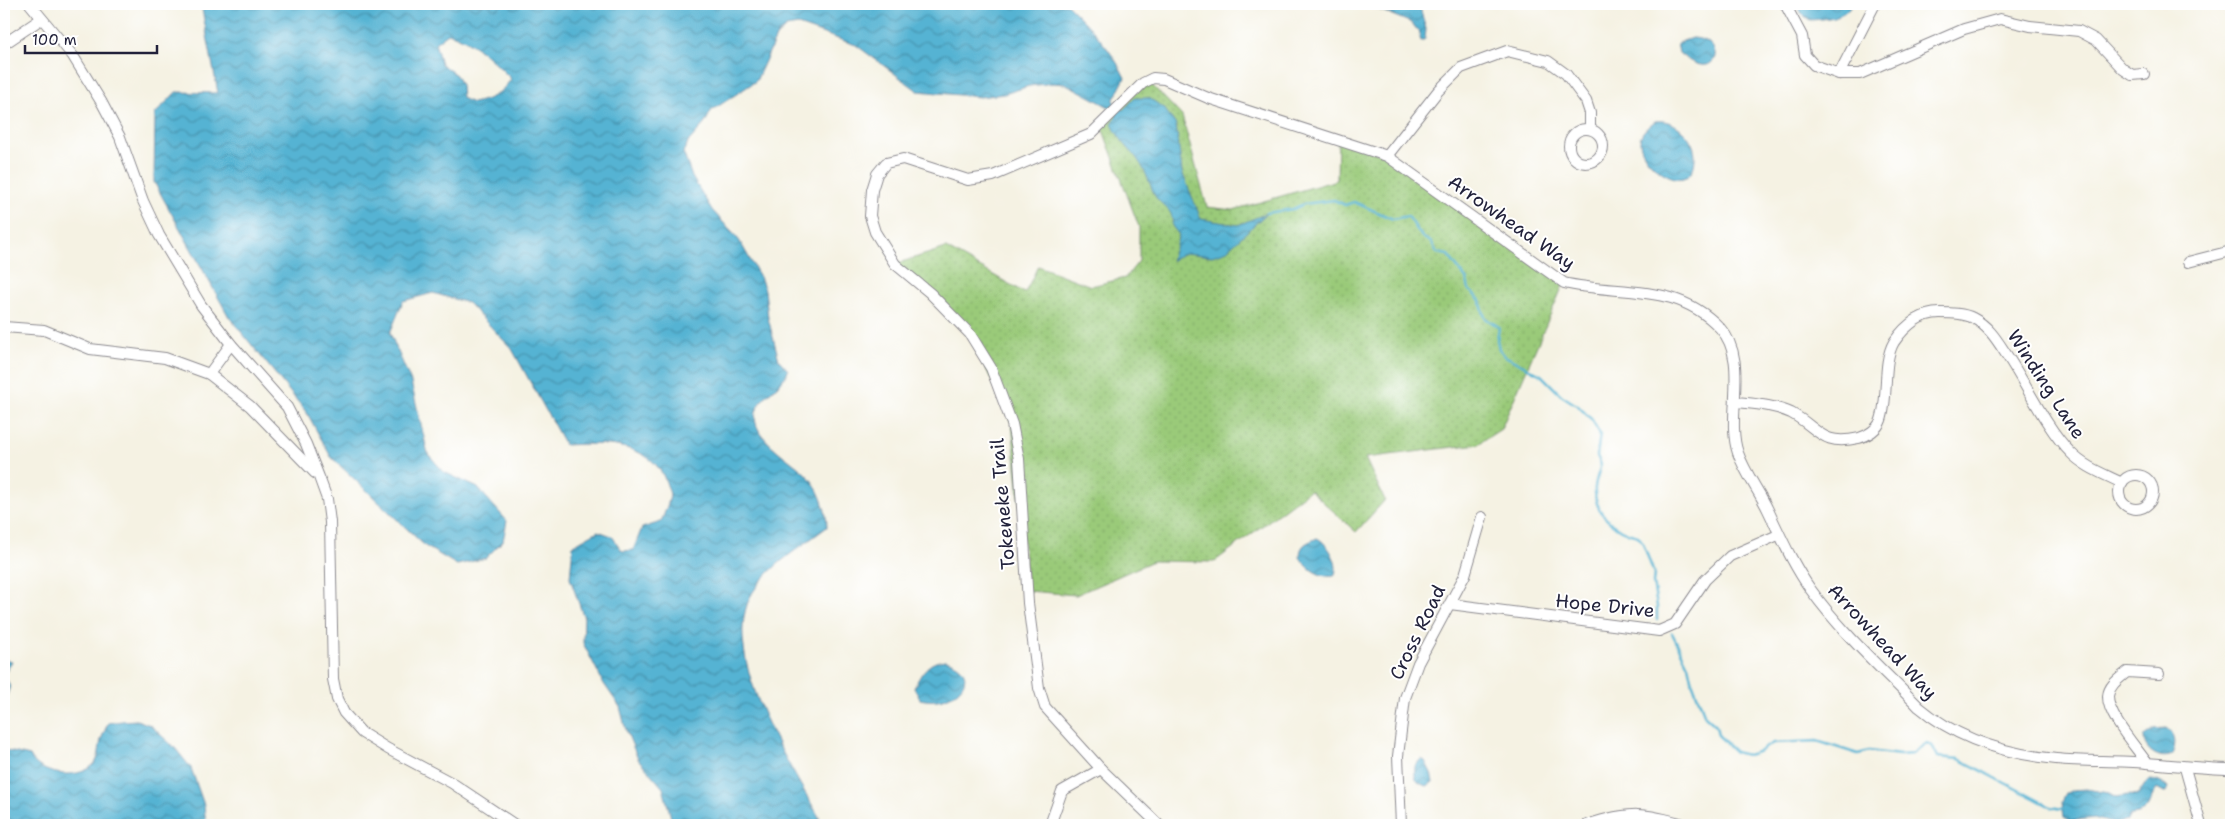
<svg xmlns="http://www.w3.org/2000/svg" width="2235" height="829" font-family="'Shantell Sans',sans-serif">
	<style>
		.grass { fill: url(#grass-dots); stroke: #5e765a }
		.water { fill: url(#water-waves); stroke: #3c6a87; fill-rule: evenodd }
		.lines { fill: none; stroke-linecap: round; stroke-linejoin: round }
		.stream { stroke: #55b3d3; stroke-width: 2.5 }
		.minor-casing { stroke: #8c8a8f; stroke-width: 12 }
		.minor { stroke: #fff; stroke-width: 10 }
		.labels { text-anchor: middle; stroke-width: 4; stroke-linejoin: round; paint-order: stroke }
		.street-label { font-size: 19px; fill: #22223b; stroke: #fff }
	</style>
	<defs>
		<pattern id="grass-dots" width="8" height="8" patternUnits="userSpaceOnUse" patternTransform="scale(1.25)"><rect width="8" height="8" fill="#9aca79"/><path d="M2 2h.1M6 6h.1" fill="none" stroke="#84ad6a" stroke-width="1.8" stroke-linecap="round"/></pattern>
		<pattern id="water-waves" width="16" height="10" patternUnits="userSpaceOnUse" patternTransform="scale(1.25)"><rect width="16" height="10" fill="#55b3d3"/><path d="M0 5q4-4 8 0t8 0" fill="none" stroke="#4691ac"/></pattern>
	</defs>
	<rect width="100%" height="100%" fill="#fff"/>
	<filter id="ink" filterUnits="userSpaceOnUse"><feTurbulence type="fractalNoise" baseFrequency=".02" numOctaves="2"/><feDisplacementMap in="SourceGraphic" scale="10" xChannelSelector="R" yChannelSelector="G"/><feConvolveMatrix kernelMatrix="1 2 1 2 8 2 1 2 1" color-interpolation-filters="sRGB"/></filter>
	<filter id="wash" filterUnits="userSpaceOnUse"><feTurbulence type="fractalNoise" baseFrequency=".0096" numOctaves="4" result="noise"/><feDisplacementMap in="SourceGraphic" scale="20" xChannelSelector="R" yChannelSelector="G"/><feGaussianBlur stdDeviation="1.12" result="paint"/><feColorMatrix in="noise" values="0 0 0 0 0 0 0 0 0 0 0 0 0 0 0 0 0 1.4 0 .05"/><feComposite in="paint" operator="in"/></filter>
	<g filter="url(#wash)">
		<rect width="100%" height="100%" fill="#f5f2e3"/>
		<path class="grass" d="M1147 80 1182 116 1207 207 1233 210 1337 180 1338 139 1387 156 1564 283 1501 429 1478 444 1365 458 1385 500 1356 532 1310 490 1214 562 1153 561 1076 595 1028 591 1012 424 970 334 895 264 946 248 1025 293 1038 266 1091 286 1125 278 1139 261V227L1101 125Z"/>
		<g class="water">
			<path d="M201 4H1067C1089 26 1112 49 1125 78L1113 101 1123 110 1135 98H1149L1164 108 1176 125 1182 172 1201 219 1238 225 1267 213 1225 252 1212 256 1185 253 1171 261 1179 235 1172 226C1175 207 1160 207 1154 194 1149 181 1144 167 1135 156 1125 144 1119 139 1112 124L1117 115 1107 106 1076 89 1066 84 1053 83 1029 86 1004 94 980 97 918 91 856 45 798 25 786 27 777 35 756 81 711 111 705 123 689 141 683 152 692 177 712 210 739 240 760 277 765 290 768 318 779 360 788 370C786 375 783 380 780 383 771 393 760 398 756 412 748 439 800 463 812 481 821 494 827 512 827 527 801 547 770 565 753 592 716 652 790 765 819 817L820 825H673L663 788 638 759 626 730 620 707 604 684 583 643 584 618 570 578 573 545 598 531 612 536 622 551 633 550 642 528 661 522C664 514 668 505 670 496 670 492 667 486 666 482 652 441 600 443 565 445L512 349 468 303 433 293 403 301 390 333 411 382 428 454 444 472 478 488 507 521 503 541 486 558 457 565 425 546 331 457 307 413 229 317 154 182 155 114 176 92 218 93ZM448 33C472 40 494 61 511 79 501 94 490 100 472 103L462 98 461 85 456 75 441 64 435 43Z"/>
			<path d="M1365 4H1419L1426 29 1425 39 1421 41 1418 31 1412 23Z"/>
			<path d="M1797 4H1851C1846 18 1824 19 1810 20L1802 14Z"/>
			<path d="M1692 38C1730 39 1718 87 1679 53L1677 43Z"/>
			<path d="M1655 121C1675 118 1696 138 1695 158 1693 202 1640 165 1640 141 1640 132 1649 126 1655 121Z"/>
			<path d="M1317 538C1328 543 1341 565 1334 576 1320 578 1307 569 1300 557 1300 544 1307 543 1317 538Z"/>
			<path d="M4 659 12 661 4 675 10 686 4 704Z"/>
			<path d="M946 660C986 672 955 708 920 699L914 688C921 673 928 661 946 660Z"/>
			<path d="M122 721 137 720 150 725 175 748 191 768 204 805 206 825H4V750L30 756C39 775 76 780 92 766 101 759 98 747 102 737 104 732 106 728 108 723Z"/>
			<path d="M2166 728C2177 736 2176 744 2172 755 2160 761 2143 750 2144 736L2154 729Z"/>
			<path d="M1421 759 1425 761 1431 773 1433 782 1427 786C1415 783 1414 778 1415 766Z"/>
			<path d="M2148 780C2156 780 2162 782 2168 788L2166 793 2157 788C2147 802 2152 813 2130 815L2127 820 2115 824 2094 818 2071 821 2064 817 2062 802 2066 794 2073 790 2086 789 2109 793 2116 797 2129 795 2137 796Z"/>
		</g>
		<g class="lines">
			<g class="stream">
				<path d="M1267 213 1293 209 1304 204 1334 200 1345 205 1354 202 1393 219 1408 216 1422 237 1432 243 1437 253 1448 255 1457 267 1467 280 1469 290 1480 300 1485 318 1499 327 1497 340 1499 349 1505 356 1541 375 1561 395 1578 406 1592 420 1600 434 1597 456 1601 464C1599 472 1596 478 1595 487 1593 513 1614 531 1638 536L1643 543 1654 574 1653 583 1657 606V620"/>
				<path d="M1672 633 1688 665 1691 679 1705 716 1716 726 1718 735 1735 752 1747 755 1760 751 1773 743 1817 741 1858 754 1869 751 1900 755 1912 754 1927 743 1933 747 1938 757 1959 759 2051 807 2063 809"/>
			</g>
		</g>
	</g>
	<g filter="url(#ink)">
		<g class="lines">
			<defs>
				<g id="minor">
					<path d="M30 4 73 56 102 103 120 137 143 201 159 235 201 305 231 344 287 407 306 444 319 477 327 499 330 522 333 679 337 699 344 713 362 733 388 749 452 783 515 825"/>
					<path d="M1785 4 1802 36 1805 55 1814 65 1839 74 1875 4"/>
					<path d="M4 44 41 19"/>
					<path d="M1839 74H1860L1964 29 2000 19 2030 26 2079 31 2096 40 2123 69 2132 75 2144 74"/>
					<circle cx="1586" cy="146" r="17"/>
					<path d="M1387 156 1438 91 1461 68 1507 51 1548 61 1566 74 1586 101 1590 113V129"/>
					<path d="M2188 262 2231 251"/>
					<path d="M4 327 44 330 90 349 165 358 209 374 250 406 315 473"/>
					<path d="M209 374 231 344"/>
					<path d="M1736 402C1754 404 1774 405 1791 413 1819 428 1821 447 1859 438 1867 436 1878 429 1881 420 1889 397 1882 362 1894 342 1905 326 1920 313 1940 313 1950 313 1964 313 1973 318 1990 327 1998 342 2008 357 2027 386 2047 429 2070 452 2084 467 2104 474 2122 483"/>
					<circle cx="2136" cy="492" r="17"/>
					<path d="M1450 604 1659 631 1675 624 1705 580 1730 556 1778 535"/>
					<path d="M2147 763C2136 747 2107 715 2108 696 2109 685 2120 678 2127 672L2159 674"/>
					<path d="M2185 768 2201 825"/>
					<path d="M1050 825 1062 791 1101 769"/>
					<path d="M1159 825 1101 769 1045 707 1039 688 1028 603 1019 459 1012 424 991 368 970 334 930 293 895 264 875 232 870 216 872 190 877 174 886 163 903 159 968 180 993 176 1091 134 1143 83 1153 78 1164 79 1208 98 1387 156 1564 283C1619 296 1676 281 1720 328 1750 360 1725 416 1738 453 1745 473 1759 491 1768 510 1781 537 1793 565 1811 590 1842 633 1882 669 1919 707 1957 739 2006 754 2056 759 2086 762 2117 760 2147 763 2176 765 2203 769 2231 769"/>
					<path d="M1401 825 1398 756 1405 698 1418 663 1465 575 1482 517"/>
					<path d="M1587 825C1630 811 1644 812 1687 825"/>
				</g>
			</defs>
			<use href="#minor" class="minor-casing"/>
			<use href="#minor" class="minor"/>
		</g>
	</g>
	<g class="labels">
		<g class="street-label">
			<text transform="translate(1512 222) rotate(35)" y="7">Arrowhead Way</text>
			<text transform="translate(2047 384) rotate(57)" y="7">Winding Lane</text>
			<text transform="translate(1002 504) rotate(-95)" y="7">Tokeneke Trail</text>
			<text transform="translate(1605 605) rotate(6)" y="7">Hope Drive</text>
			<text transform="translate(1417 632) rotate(-64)" y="7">Cross Road</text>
			<text transform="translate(1883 641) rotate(47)" y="7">Arrowhead Way</text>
		</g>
	</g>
	<rect width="2235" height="829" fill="none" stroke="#fff" stroke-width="20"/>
	<path d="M25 45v8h132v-8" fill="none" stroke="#22223b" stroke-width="2.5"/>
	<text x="32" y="45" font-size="15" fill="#22223b" stroke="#ffffff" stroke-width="4" paint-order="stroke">100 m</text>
</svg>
